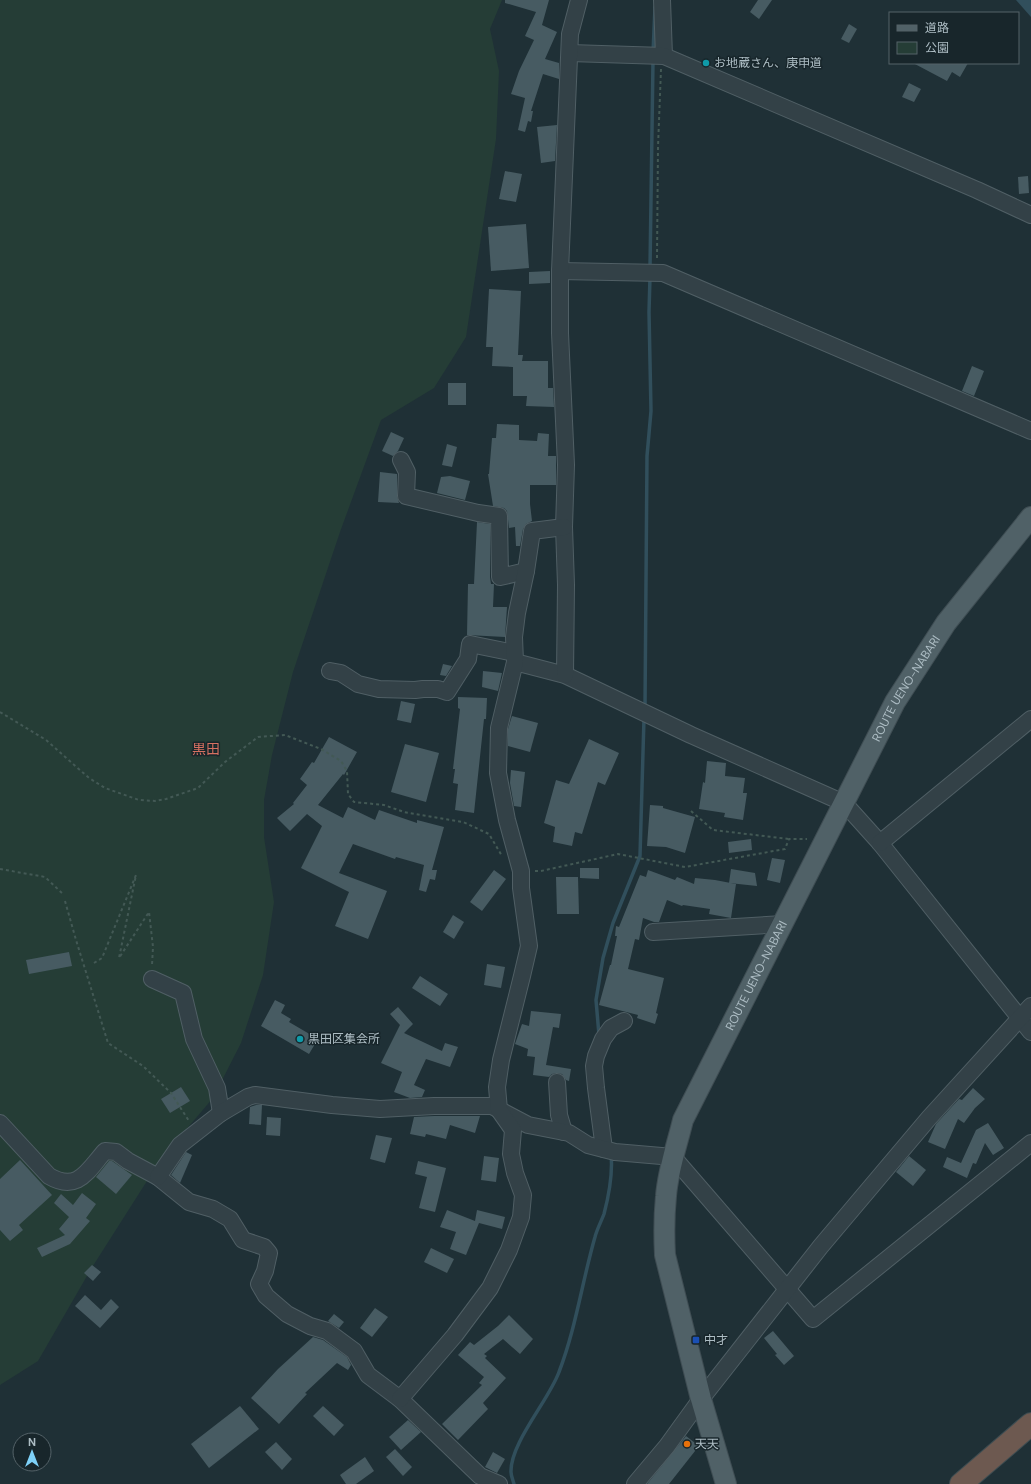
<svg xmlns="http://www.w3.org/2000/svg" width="1031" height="1484" font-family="'DM Sans','Noto Sans JP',sans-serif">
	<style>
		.green { fill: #253d36 }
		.water { fill: #314f5c }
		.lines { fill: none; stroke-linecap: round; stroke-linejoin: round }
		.stream { stroke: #314f5c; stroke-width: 3.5 }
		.building { fill: #475b62 }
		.minor-casing { stroke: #505f65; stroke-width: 18 }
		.major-casing { stroke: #3f4d53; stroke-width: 22 }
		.highway-casing { stroke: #3d4c51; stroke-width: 24 }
		.path { stroke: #435955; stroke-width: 2; stroke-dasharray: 3 3; stroke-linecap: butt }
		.minor { stroke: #334147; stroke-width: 16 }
		.major { stroke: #506167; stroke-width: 20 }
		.highway { stroke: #6d5950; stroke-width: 22 }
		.culture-dot { fill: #0f9aa8; stroke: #18262b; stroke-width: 1.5 }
		.transit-dot { fill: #1a4fb4; stroke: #18262b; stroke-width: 1.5 }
		.food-dot { fill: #e8710a; stroke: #18262b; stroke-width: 1.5 }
		.labels { text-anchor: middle; stroke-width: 3; stroke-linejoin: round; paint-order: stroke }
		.poi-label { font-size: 12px; fill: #adbdc4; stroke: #18262b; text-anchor: start }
		.street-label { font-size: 12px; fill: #adbdc4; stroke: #18262b }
		.quarter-label { font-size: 14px; fill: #d57161; stroke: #18262b }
	</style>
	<rect width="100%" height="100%" fill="#1f3036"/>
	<path class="green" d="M0 0H502L490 29 499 71 496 139 466 337 434 388 381 420 340 532 293 672 272 755 264 800V837L274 902 263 975 241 1043 213 1098 161 1159 91 1269 38 1361 0 1385Z"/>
	<path class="water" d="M1016 0H1031V17Z"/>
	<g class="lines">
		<g class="stream">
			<path d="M653 53 655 7"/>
			<path d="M650 268 653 61"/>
			<path d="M645 708 647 456 651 411 649 312 650 277"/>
			<path d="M599 1035 596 1000 603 958 613 923 640 856 644 718"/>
			<path d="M514 1484C513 1480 511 1476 511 1472 510 1443 549 1400 559 1372 576 1328 582 1282 595 1237 597 1229 601 1222 604 1214 609 1195 613 1174 611 1154"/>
		</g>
	</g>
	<g class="building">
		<path d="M505 0H549L542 25 557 32 545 59 559 63V79L543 74 531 111H533L531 122 528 121 525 132 518 130 525 98 511 94 519 71 534 40 525 36 536 12 505 3Z"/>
		<path d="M758 0H772L759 19 750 12Z"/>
		<path d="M849 24 857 29 849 43 841 39Z"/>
		<path d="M913 63H968L960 77 952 72 947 81Z"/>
		<path d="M909 83 921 89 914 102 902 97Z"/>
		<path d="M557 125 555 161 541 163 537 127Z"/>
		<path d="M505 171 522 174 516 202 499 199Z"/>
		<path d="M1028 176 1029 193 1019 194 1018 177Z"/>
		<path d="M526 224 529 268 491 271 488 227Z"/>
		<path d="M550 271V283L529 284V272Z"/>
		<path d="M489 289 521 291 518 355H523L522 361H548V388H553L554 407 526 406 527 396H513V367L492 366 493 347H486Z"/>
		<path d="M972 366 984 371 974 396 962 391Z"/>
		<rect x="448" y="383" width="18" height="22"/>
		<path d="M497 424 519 425V440L537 441 538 433 549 434 548 456H556V485H530V504L532 521 526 524 523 529 520 546H516L515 527 509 528 507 511 504 508 493 506 488 474H489L492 438H496Z"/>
		<path d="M391 432 404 438 398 451 393 456 382 451Z"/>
		<path d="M447 444 457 447 452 467 442 465Z"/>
		<path d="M380 472 397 474V496L399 503 378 502Z"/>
		<path d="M450 476 470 481 465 500 437 493 441 477Z"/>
		<path d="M477 522 490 524V577L491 584H494L493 607H507L505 637 467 635 468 584H474Z"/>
		<path d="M443 664 452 666 446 676 440 675Z"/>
		<path d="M483 671 502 673 498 691 482 687Z"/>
		<path d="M458 697 487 698 486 719H484L474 813 455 810 458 784 453 783 455 769H453L460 709 458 708Z"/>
		<path d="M401 701 415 704 411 723 397 720Z"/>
		<path d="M512 716 538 723 530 752 508 746V729Z"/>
		<path d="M329 737 357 752 344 775 343 774 318 805 343 818 348 807 375 820 379 810 417 823V820L444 827 432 870H437L435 880 430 879 426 892 419 890 424 865 396 857 395 859 353 844 339 873 387 891 368 939 335 926 349 892 301 868 322 826 307 814 290 831 277 818 294 804 293 803 307 785 300 779 312 762 314 763Z"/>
		<path d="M589 739 619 753 605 785 598 782 582 834 575 832 572 846 553 842 555 827 544 823 556 780 569 784Z"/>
		<path d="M405 744 439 753 426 802 391 792Z"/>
		<path d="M707 761 726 763 725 776 745 778 743 793H747L743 820 724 817 725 813 699 809 703 782 705 783Z"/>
		<path d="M511 770 525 772 521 807 514 806 510 783Z"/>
		<path d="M650 805 663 806V808L695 817 685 853 666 847 647 846Z"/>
		<path d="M751 839 752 850 729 853 728 842Z"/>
		<path d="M772 858 785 860 780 883 767 880Z"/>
		<path d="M580 868H599V879L580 878Z"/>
		<path d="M731 869 755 873 757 886 729 883Z"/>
		<path d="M494 870 506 879 482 911 470 902Z"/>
		<path d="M648 870 675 880 677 877 694 884 695 878 715 880 736 884 731 918 709 914 710 909 683 905 682 906 667 900 659 922H654L643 918 639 940 635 939 628 969 664 978 656 1013 658 1014 655 1024 637 1018 638 1015 599 1005 610 965H611L617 936H615L616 926 619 927 640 875 646 877Z"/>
		<path d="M556 877H578L579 914H557Z"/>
		<path d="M453 915 464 922 454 939 443 932Z"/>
		<path d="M69 952 72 966 29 974 26 960Z"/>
		<path d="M487 964 505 967 501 988 484 985Z"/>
		<path d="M420 976 448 994 440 1006 412 988Z"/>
		<path d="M275 1000 285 1005 281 1013 291 1019 289 1022 318 1039 309 1054 261 1026Z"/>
		<path d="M398 1007 413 1024 404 1033 442 1051 445 1043 458 1047 450 1067 426 1059 414 1085 425 1090 422 1097 410 1098 394 1092 402 1072 381 1063 400 1025 390 1014Z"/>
		<path d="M531 1011 561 1014 559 1028 553 1027 546 1065 571 1069 569 1081 566 1080 562 1074 557 1073 552 1074 549 1077 533 1075 535 1057 527 1056 528 1049 515 1044 522 1024 529 1026Z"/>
		<path d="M181 1087 190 1101 170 1113 161 1099Z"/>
		<path d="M973 1088 985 1099 975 1108 964 1123 958 1119 945 1149 928 1142 936 1124 959 1099 962 1100Z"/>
		<path d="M256 1105H262L261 1125 249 1124 250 1107Z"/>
		<path d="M434 1116H480L475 1133 450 1125 446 1139 426 1134 425 1137 410 1134 414 1117Z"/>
		<path d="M267 1117 281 1118 280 1136 266 1135Z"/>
		<path d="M988 1123 1004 1148 993 1155 985 1143 976 1164 973 1163 967 1178 943 1167 947 1157 961 1163 976 1130Z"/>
		<path d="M376 1135 392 1138 385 1163 370 1159Z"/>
		<path d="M186 1152 192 1155 180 1183 171 1175Z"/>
		<path d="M484 1156 499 1158 496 1182 481 1180Z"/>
		<path d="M909 1156 926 1170 913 1186 896 1172Z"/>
		<path d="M20 1160 52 1195 19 1225 23 1230 10 1241 0 1230V1179Z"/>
		<path d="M109 1161H112L132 1175 116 1194 96 1177Z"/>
		<path d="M418 1161 446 1168 435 1212 419 1208 427 1177 415 1174Z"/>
		<path d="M82 1193 96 1204 86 1218 90 1221 70 1244 42 1257 37 1248 65 1235 59 1229 69 1217 54 1203 61 1194 73 1205Z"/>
		<path d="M447 1210 475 1221 477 1210 505 1217 502 1229 479 1223 466 1255 450 1249 456 1232 440 1227Z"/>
		<path d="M431 1248 454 1259 447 1273 424 1262Z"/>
		<path d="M92 1265 101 1272 93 1281 84 1273Z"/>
		<path d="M85 1295 101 1310 111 1299 119 1307 100 1328 75 1306Z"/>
		<path d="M375 1308 388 1317 372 1337 360 1328Z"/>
		<path d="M334 1314 344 1322 339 1328 328 1321Z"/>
		<path d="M509 1315 533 1339 520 1354 503 1339 484 1354 487 1356 485 1358 506 1378 483 1403 488 1409 458 1440 442 1424 482 1385 479 1383 484 1377 458 1355 470 1342 474 1345 498 1326Z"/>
		<path d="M773 1331 794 1356 784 1365 775 1355 777 1354 764 1338Z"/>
		<path d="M313 1337 323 1340 347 1357 351 1365 348 1370 337 1363 305 1393 307 1394 279 1424 251 1398 278 1369Z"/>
		<path d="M240 1406 259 1429 209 1468 191 1444Z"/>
		<path d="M323 1406 344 1425 334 1436 313 1416Z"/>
		<path d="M408 1420 421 1432 401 1450 389 1437Z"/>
		<path d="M686 1436 699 1446 669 1484H647Z"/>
		<path d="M276 1442 292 1459 282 1470 265 1452Z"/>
		<path d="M395 1449 412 1467 403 1476 386 1457Z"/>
		<path d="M493 1452 505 1459 497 1473 485 1467Z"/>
		<path d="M365 1457 374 1471 356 1484H346L340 1475Z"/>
	</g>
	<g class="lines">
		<defs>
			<g id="minor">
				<path d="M662 0 664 56"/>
				<path d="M570 53 664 56 977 190 1031 215"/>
				<path d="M560 271 663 273 1031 431"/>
				<path d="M401 460 407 472 406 496 478 513 499 516 500 577 526 571"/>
				<path d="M515 662 565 675 691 735 844 803 880 843 1031 1032"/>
				<path d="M330 671 341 673 358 684 379 689 415 690 423 689H438L447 692 468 659 470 644 514 653"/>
				<path d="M565 675 566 585 564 527 566 465 560 333V271L570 34 579 0"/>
				<path d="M880 843 1031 719"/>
				<path d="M653 932 783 924"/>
				<path d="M152 979 183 993 194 1039 217 1088 221 1113"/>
				<path d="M557 1082 559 1115 564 1132"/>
				<path d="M0 1123 49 1176C78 1193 88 1170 105 1151L116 1152 128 1161 158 1177 189 1202 213 1209 230 1219 243 1240 264 1247 269 1253 265 1271 259 1284 266 1296 287 1314 310 1326 327 1331 354 1351 368 1375 400 1399 480 1476 499 1484"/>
				<path d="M604 1149 596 1088 594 1066 596 1056 603 1039 611 1028 624 1021"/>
				<path d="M158 1177 180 1145 221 1113 248 1097 255 1095 332 1105 380 1109 434 1106H492L528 1125 569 1133 588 1145 615 1152 673 1157 813 1319 1031 1143"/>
				<path d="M400 1399 455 1335 490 1288 509 1250 521 1217 523 1195 515 1173 511 1154 513 1130 499 1110 497 1087 501 1060 522 976 529 946 521 888V871L507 820 498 773 499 728 515 662 514 637 517 613 526 571 532 531 564 527"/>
				<path d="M635 1484 667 1446 701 1399 821 1246 929 1118 1031 1006"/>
			</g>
			<g id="major">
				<path id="s1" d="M726 1484 701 1399 665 1255C664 1236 664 1216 666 1196 668 1170 677 1145 683 1120L895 702 946 623 1031 517"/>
			</g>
			<path id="highway" d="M961 1484 1031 1424"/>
		</defs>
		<use href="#minor" class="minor-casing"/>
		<use href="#major" class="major-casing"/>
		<use href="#highway" class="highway-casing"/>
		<g class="path">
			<path d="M657 258 658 147 661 69"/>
			<path d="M0 712 46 740 89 778 105 788 139 800 155 801 166 799 198 788 225 762 258 737 285 735 321 749 341 761 347 771 348 794 354 802 384 805 404 812 463 822 489 834 502 856"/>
			<path d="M691 811 713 830 789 839"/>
			<path d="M0 869 45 877 63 894"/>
			<path d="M535 871H541L618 854 685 867 785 849 789 839H807"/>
			<path d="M65 901 76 940 108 1043 143 1066 171 1093 189 1121"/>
			<path d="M94 963 102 958 136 875 119 958 149 912 153 947 152 965"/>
		</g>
		<use href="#minor" class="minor"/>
		<use href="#major" class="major"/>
		<use href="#highway" class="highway"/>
	</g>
	<g class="culture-dot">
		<circle cx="706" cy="63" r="4"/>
		<circle cx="300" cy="1039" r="4"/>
	</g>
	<rect class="transit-dot" x="692" y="1336" width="8" height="8" rx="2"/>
	<circle class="food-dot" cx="687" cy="1444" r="4"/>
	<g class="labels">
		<g class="poi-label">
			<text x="714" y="67">お地蔵さん、庚申道</text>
			<text x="308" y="1043">黒田区集会所</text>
			<text x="704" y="1344">中才</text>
			<text x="695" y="1448">天天</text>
		</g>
		<g class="street-label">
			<text dy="4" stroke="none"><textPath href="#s1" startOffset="860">ROUTE UENO-NABARI</textPath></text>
			<text dy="4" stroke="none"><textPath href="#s1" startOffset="536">ROUTE UENO-NABARI</textPath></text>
		</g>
		<g class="quarter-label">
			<text x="206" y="754">黒田</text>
		</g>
	</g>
	<rect x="889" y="12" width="130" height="52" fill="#18262b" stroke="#546268"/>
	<rect x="897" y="25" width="20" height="6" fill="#506167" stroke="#546268"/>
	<text x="925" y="32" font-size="12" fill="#adbdc4">道路</text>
	<rect x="897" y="42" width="20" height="12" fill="#253d36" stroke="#546268"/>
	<text x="925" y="52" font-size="12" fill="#adbdc4">公園</text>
	<g transform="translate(32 1452)"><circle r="19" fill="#18262b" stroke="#546268"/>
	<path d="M0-3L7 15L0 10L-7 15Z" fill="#7ed1f8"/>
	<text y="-6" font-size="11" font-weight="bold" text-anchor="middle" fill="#adbdc4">N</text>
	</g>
</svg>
